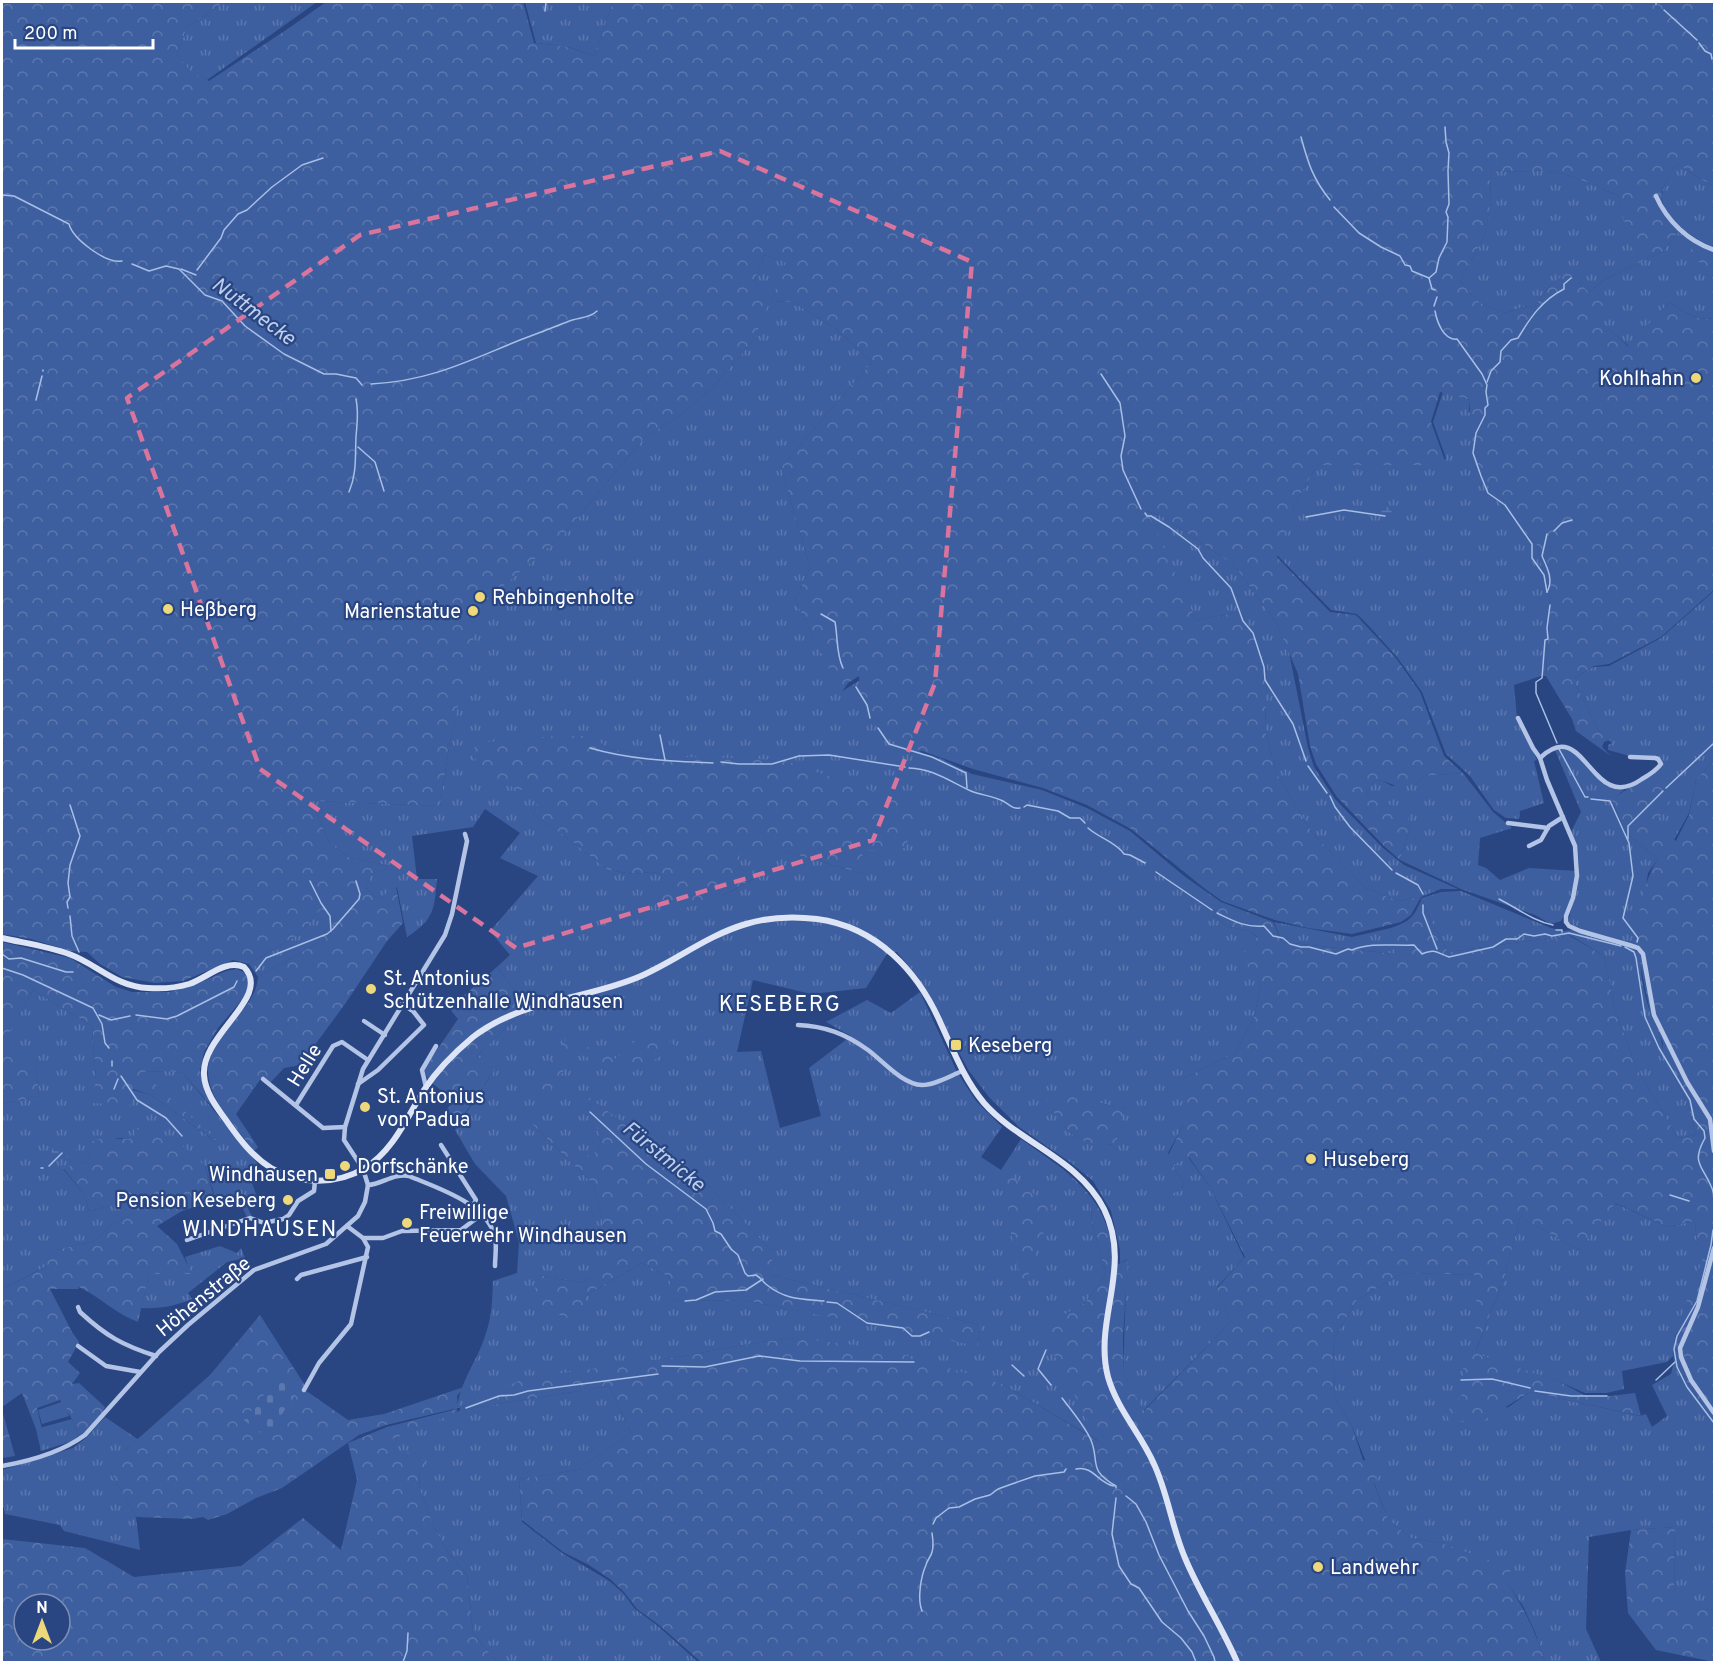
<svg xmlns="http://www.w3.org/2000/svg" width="1716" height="1664" font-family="Overpass,sans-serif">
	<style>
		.grass { fill: url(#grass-tufts); fill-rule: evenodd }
		.forest { fill: url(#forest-crowns); fill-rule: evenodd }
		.wetland { fill: url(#wetland-marsh) }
		.cemetery { fill: url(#cemetery-stones) }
		.park { fill: #3e5f9f }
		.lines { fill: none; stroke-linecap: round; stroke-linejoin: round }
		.stream { stroke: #a7bee6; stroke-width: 1.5 }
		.minor { stroke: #b3c4e6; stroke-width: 4.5 }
		.secondary { stroke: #dce4f6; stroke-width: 6 }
		.marked { fill: none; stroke: #da749d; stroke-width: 4.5; stroke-dasharray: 12 8; stroke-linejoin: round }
		.poi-dot { fill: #edd87a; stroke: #294682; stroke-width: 2 }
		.labels { text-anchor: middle; stroke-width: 4.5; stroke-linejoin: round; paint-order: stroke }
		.poi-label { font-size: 20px; fill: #fff; stroke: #294682; text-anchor: start }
		.street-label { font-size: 20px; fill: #fff; stroke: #294682 }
		.water-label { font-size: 21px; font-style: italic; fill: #becfee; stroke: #294682 }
		.quarter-label { font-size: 22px; letter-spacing: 1.5px; fill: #fff; stroke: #294682 }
	</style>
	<defs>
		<pattern id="grass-tufts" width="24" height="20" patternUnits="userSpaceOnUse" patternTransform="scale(1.5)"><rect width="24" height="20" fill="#3e5f9f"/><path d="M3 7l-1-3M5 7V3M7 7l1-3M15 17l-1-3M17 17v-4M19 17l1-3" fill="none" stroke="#5b77ad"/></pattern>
		<pattern id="forest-crowns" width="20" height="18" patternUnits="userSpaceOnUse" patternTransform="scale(1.5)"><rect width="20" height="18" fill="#3e5f9f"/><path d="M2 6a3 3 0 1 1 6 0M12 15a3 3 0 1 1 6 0" fill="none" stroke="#5b77ad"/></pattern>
		<pattern id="wetland-marsh" width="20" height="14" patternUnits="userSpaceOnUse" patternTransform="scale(1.5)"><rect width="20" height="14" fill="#3e5f9f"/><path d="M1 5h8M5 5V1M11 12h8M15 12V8" fill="none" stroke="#5b77ad"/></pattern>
		<pattern id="cemetery-stones" width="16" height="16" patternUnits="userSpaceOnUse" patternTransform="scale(1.5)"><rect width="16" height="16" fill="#3e5f9f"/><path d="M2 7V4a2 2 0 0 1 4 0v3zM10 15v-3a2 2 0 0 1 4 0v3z" fill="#5b77ad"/></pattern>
	</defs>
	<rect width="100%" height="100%" fill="#294682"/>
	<g class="grass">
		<path d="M237 2H317L207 80 192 74 177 55 187 27 222 4Z"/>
		<path d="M525 2H613L594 56 566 46 536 43Z"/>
		<path d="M1677 164 1714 187V246C1698 243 1662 217 1662 198 1662 186 1670 173 1677 164Z"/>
		<path d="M1490 169C1510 174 1526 170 1546 171 1568 172 1596 187 1617 195L1636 260 1605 279 1589 292 1578 282 1551 284 1534 307 1527 306 1505 313 1480 303 1460 281 1484 237 1491 203Z"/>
		<path d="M1679 231 1692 241V251L1714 282V318C1697 321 1683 312 1669 302L1629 346 1599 321 1590 293 1605 280 1663 251Z"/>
		<path d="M764 255 787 262 771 301 793 302 836 329 872 362 781 467 810 568 795 600 841 692 862 679 868 714 881 723 892 740 921 749 920 752 942 759 972 774 1042 790 1087 808 1130 831 1184 876 1221 902 1213 915 1229 927 1252 932 1257 938 1261 981 1255 1015 1235 1053 1183 1079V1125L1168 1153 1182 1190 1183 1180 1174 1169V1164L1188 1157 1210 1187 1244 1258 1217 1287 1231 1322 1143 1411 1123 1374 1127 1259 1120 1263V1250L1111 1211 1093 1181 1071 1163 1019 1127 989 1097 969 1071 918 977 897 952H888L866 988 811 994 753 980 737 1052 761 1051 780 1128 821 1116 809 1068 851 1036 826 1022 867 1000 891 1013 920 992 957 1072 976 1101 1002 1127 981 1157 1001 1170 1021 1139 1063 1169 1091 1200 1092 1223 1106 1274 1085 1303 1050 1323H1039L1099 1441 1002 1384 795 1338 760 1342 684 1356 610 1367 475 1400 460 1408H458C457 1389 476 1361 483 1342 492 1318 492 1306 493 1281L517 1273 519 1242 506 1196 475 1164 455 1130 494 1071 477 1056 527 1007 497 967 510 955 490 931 538 876 500 858 520 833 485 809 473 827 412 836 417 879H437C434 909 435 919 407 937L397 887 378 899 366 888 371 874 397 867 350 858 330 844 311 801 440 806 450 741 480 605 564 534 644 438 681 415 713 387 753 341 754 282ZM556 736H591L609 749 666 757H706L864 860V874L784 851H739L738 870 764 872C738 889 714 903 682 907L667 894 660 874 651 872 633 874 608 870 565 836 533 815 541 796ZM1043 1091 1109 1105 1125 1107 1111 1145C1063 1141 1066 1127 1043 1091ZM589 1098 704 1181 772 1251V1275L980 1325 978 1345 748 1301 668 1300 671 1278 642 1263 586 1295 537 1275 582 1283 636 1246 606 1236 594 1185 531 1123 592 1159 601 1142Z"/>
		<path d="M1443 392 1470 400 1469 411 1501 506 1537 545 1550 597 1546 676H1541L1514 685 1517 718 1537 760 1534 761 1544 803 1520 811 1519 819 1506 818 1494 810 1470 776 1446 754 1422 692 1397 657 1367 624 1357 614 1331 610 1277 555 1295 504 1317 465H1441L1446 458 1433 422Z"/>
		<path d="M1146 511 1162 516 1234 565 1277 624 1289 652 1308 748 1314 767 1335 799 1383 848 1404 865 1458 889H1441L1421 897 1399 901 1367 889 1313 834 1277 774 1265 730 1267 664 1241 612 1196 620Z"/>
		<path d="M1714 591V760L1696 780 1689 813 1674 840 1653 824 1669 804 1658 770 1663 763 1659 759 1630 756 1608 750V745L1612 743 1598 730 1573 679 1593 667 1609 666 1661 638Z"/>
		<path d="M1565 747 1580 756 1598 779 1625 788 1612 802 1625 832 1658 859 1648 873 1637 946 1576 928 1569 922C1569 914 1572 907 1575 899 1581 875 1581 854 1571 832L1581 812 1555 750Z"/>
		<path d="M1463 773 1493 812 1512 828 1480 838 1478 865 1486 868 1500 880 1529 868 1576 871 1573 898 1561 921 1551 924 1535 915 1461 889 1400 860 1410 828 1370 799 1367 793 1373 782 1381 780 1392 786 1416 783 1424 776Z"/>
		<path d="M1461 891 1551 928 1563 931V936L1554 940 1542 939 1448 952 1429 917 1422 898 1441 892Z"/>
		<path d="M321 909 335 917 316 944 258 977 249 964 299 934Z"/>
		<path d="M1274 922 1352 937 1391 928 1396 954 1282 942Z"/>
		<path d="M1573 930 1629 946 1641 954C1639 973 1645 997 1651 1015 1656 1026 1663 1038 1662 1051L1687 1102 1696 1135 1678 1138 1637 1069 1616 1013 1604 956 1570 935Z"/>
		<path d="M33 990 92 1026 96 1080 151 1095 219 1144 141 1072 167 1071 183 1073 258 1164 249 1168 250 1178 259 1202 265 1201 266 1203 246 1204 252 1217H247L240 1203 219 1209 205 1166 175 1140 135 1128V1139L132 1140 120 1138 90 1143 91 1156 87 1162 63 1169 85 1195 89 1211 113 1205 138 1206 132 1214 109 1227 94 1241 44 1253 47 1266 2 1289V1104L39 1096 36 1069 3 1043Z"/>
		<path d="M1614 1203 1668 1227 1695 1221 1697 1243 1704 1258 1675 1337 1673 1356 1667 1362 1622 1371 1624 1389 1606 1393H1585L1560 1382 1475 1354 1507 1408 1530 1392 1640 1416 1646 1414 1652 1427 1667 1416 1652 1385 1671 1374 1674 1362 1714 1423V1611L1674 1602 1675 1527 1631 1530 1589 1537 1586 1629 1601 1662H1545L1535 1632 1523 1606 1507 1583 1441 1543 1410 1538 1388 1519 1352 1426 1335 1398 1333 1340 1357 1300 1403 1273 1478 1275 1476 1351 1505 1276 1520 1217 1579 1250Z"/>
		<path d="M220 1246 237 1253 241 1248 245 1258 227 1262 188 1293 192 1299C175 1306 160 1309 141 1308L149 1274H191L185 1257Z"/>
		<path d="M609 1386 631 1433 577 1470 519 1479 522 1522 562 1553 608 1580 623 1593 635 1609 658 1626 698 1662H497L473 1633 467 1575 447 1551 433 1524 420 1490 419 1470 426 1466 415 1453H397L390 1440 461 1410Z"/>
		<path d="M105 1417 139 1440 127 1448 110 1470 136 1517 140 1550 64 1531 60 1525 5 1514 4 1507H2V1470L73 1448 86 1438Z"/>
		<path d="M72 1419 79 1439 41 1451 36 1429Z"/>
	</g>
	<g class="forest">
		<path d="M2 2H237L222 4 187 27 177 55 192 73 209 81 292 26 326 2H523L534 43 565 46 594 56 613 2H1714V187L1677 164C1670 174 1659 190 1662 203 1666 219 1698 243 1714 246V282L1691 251 1692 241 1679 231 1663 251 1605 280 1591 293 1604 298 1609 305V312L1600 321 1628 346 1669 302C1683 312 1696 321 1714 318V590L1661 637 1609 664 1594 666 1573 679 1598 730 1609 740 1604 742 1602 747 1611 756 1576 731 1572 719 1546 676 1550 597 1537 545 1501 506 1476 466 1470 431V400L1440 392 1431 422 1445 461 1441 465H1317L1295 504 1277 557 1330 612 1356 615 1396 658 1420 692 1444 756 1463 773 1424 776 1416 783 1401 788 1381 780 1373 782 1367 793 1370 799 1407 810 1410 828 1400 860 1384 846 1337 797 1316 764 1310 746 1298 674 1277 624 1234 565 1162 516 1147 511 1196 620 1241 612 1267 664 1265 730 1277 774 1313 834 1367 889 1399 901 1421 897 1411 915 1401 922 1352 934 1308 928 1275 920 1222 901 1204 888 1131 829 1087 805 1043 788 973 769 891 740 881 723 868 714H862L859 676 848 683 841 693 795 600 810 568 781 467 872 362 836 329 793 302 771 301 786 262 764 255 754 282 770 301 753 341 713 387 681 415 644 438 564 534 481 605 450 741 440 806 311 801 330 844 350 858 398 867 371 874 366 888 378 899 396 887 403 923 387 941 345 1004 300 1065 284 1068 270 1083 262 1077 236 1114 258 1147 254 1151C234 1124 194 1087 213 1051 219 1039 230 1028 237 1017 247 1005 257 993 258 977L316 944 335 917 321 909 299 934 249 964 233 960 183 981 155 983 122 977 100 964 87 952 71 951 31 939 2 934ZM1490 169C1510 174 1527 170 1546 171 1568 172 1596 187 1617 195L1635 260 1605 279 1589 292 1578 282 1586 274 1577 265 1551 284 1534 307 1528 306 1505 313 1480 303 1460 281 1484 237 1491 203Z"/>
		<path d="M556 736H592L609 749 666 757H706L782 760 919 807 905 848 861 851 864 860V874L784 851H740L738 870 765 871C745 884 728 894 706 903 695 907 684 905 674 912L654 902 659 892 666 894 660 874 651 872 633 874 608 870 565 836 533 815 540 796C512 786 488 784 473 755L475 745 487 742Z"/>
		<path d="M1714 760V1423L1674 1362C1670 1336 1694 1283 1703 1258L1697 1243 1695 1221 1668 1227 1615 1203 1579 1250 1520 1217 1505 1276 1475 1353 1560 1382 1584 1395 1611 1396 1635 1393 1641 1416 1530 1392 1481 1422H1450L1446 1413 1467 1389 1462 1370 1475 1353 1477 1275 1403 1273 1357 1300 1333 1340 1335 1398 1352 1426 1363 1460 1383 1464 1374 1484 1388 1519 1410 1538 1441 1543 1511 1568 1507 1583C1525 1609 1536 1633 1545 1662H701L659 1625 637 1609 624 1592 610 1579 589 1565 563 1552 522 1520 519 1479 577 1470 631 1433 609 1386 461 1410 460 1408 475 1400 526 1378 684 1356 760 1342 795 1338 881 1348 1002 1384 1098 1441 1038 1323 1050 1322 1085 1303 1106 1274 1092 1223 1091 1200 1063 1169C1101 1202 1106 1216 1117 1265L1128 1259 1123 1337V1374L1144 1411 1231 1322 1217 1288 1245 1257 1210 1187 1189 1157 1174 1164V1169L1183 1180 1182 1190 1170 1195 1165 1162 1183 1125V1079L1235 1053 1255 1015 1261 981 1240 958 1257 937 1252 932 1229 927 1213 915 1221 902 1273 922 1282 942 1395 954 1391 928C1411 921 1414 917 1422 898L1429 917 1448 952 1542 939 1554 940 1563 936V931L1573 930 1570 936 1604 956 1616 1013 1637 1069 1678 1138 1696 1135 1687 1102 1662 1051 1663 1043 1650 1012 1640 962C1641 954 1638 950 1637 943 1636 918 1644 880 1658 859L1625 832 1612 801C1625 788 1642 781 1658 770L1676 786 1669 804 1654 824 1676 841 1689 815 1696 780Z"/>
		<path d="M2 942 70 958 116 987 132 992H170L197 984 226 971 237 969 245 973 249 982 245 996 218 1028 204 1052 200 1070 205 1093 221 1117 183 1073 167 1071 142 1072 225 1148 151 1095 133 1089 132 1105 91 1103 96 1080 92 1026 33 990 4 1042 36 1069 39 1096 2 1104Z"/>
		<path d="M497 967 527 1007 477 1056 494 1071 457 1125 443 1114 454 1100 428 1080 424 1069 458 1019 449 1008Z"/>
		<path d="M650 1028 677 1047 633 1072 575 1053 547 1096 534 1086 567 1038 615 1059Z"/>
		<path d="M1042 1090 1109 1105 1125 1106 1116 1144C1076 1151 1057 1122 1042 1090Z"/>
		<path d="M588 1097 704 1181 772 1251V1275L980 1325 978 1346 748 1301 667 1300 671 1278 642 1263 586 1295 584 1324 533 1305 537 1275 582 1283 635 1246 606 1236 594 1185 528 1120 592 1158 601 1142Z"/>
		<path d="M134 1127 156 1132 175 1140 189 1151 205 1166 215 1200 182 1211 157 1226 177 1244 192 1274H149L138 1322C116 1314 100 1297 79 1287L78 1289H50L72 1332 79 1342 68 1362 80 1373 72 1384 79 1383 105 1407 103 1412 79 1439 72 1419 60 1400 37 1408 42 1429H36L22 1393 2 1407V1289L46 1267 43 1253 94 1241 109 1227 132 1214 137 1207 113 1205 89 1211 85 1195 63 1168 87 1162 91 1156 89 1143 98 1139H135Z"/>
		<path d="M1007 1173 1052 1208 1023 1290 1009 1224Z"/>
		<path d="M260 1315 304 1384 305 1390 348 1420 384 1414 464 1387 457 1396 458 1408 386 1425 359 1435 282 1488 256 1498 227 1514 208 1520 203 1517 192 1519 136 1517 110 1470 114 1460 210 1375Z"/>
		<path d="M457 1409 456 1413 390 1440 397 1452 415 1453 427 1466 419 1471 420 1490 433 1524 447 1551 467 1575 473 1633 497 1662H2V1539L85 1548 134 1577 241 1566 303 1518 341 1550 357 1480 348 1443 387 1427ZM24 1604H60V1640H24Z"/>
		<path d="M2 1410 15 1456 2 1458Z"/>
		<path d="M1675 1527 1674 1601 1714 1611V1662L1656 1650 1628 1613 1625 1573 1631 1530Z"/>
	</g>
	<g class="wetland">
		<path d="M1388 507 1392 509 1391 515H1373L1374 509Z"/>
		<path d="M71 1143 75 1144 78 1149 66 1158H61V1153L57 1157H51L52 1149Z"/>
	</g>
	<path class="cemetery" d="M280 1374 300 1388 266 1437 244 1420Z"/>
	<path class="park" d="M64 1401 69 1416 42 1424 38 1410Z"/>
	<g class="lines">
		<g class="stream">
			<path d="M1656 2V4"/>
			<path d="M1664 10 1697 40"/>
			<path d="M545 11 546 2"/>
			<path d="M1699 43 1705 51 1711 54 1712 59"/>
			<path d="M1714 63V65"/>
			<path d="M1301 137C1308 163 1313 179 1330 200"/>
			<path d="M2 195 14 196 63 221 69 224C73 239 106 264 122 261"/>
			<path d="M1334 207 1359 233 1381 247 1400 256 1405 265 1410 266 1412 271 1429 278 1432 289 1435 290"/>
			<path d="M132 264 149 271 166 266 179 269 205 295 222 301 245 326 284 354 324 374H336L356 378 362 385"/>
			<path d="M181 269 196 275"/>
			<path d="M197 270 221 238 224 230 238 214 247 210 272 187 302 165 323 158"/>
			<path d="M1429 278 1436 272 1439 258 1447 242 1448 217 1446 212 1449 204 1448 171 1449 153 1446 142 1445 127"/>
			<path d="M1434 306 1437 297"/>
			<path d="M1435 311C1437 322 1444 341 1457 339L1482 374 1487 385 1486 392 1488 405 1485 408V415L1476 433 1473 453 1481 476 1488 493 1505 505 1532 544V558L1544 575 1547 592"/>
			<path d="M43 371V370"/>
			<path d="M1101 374 1120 403 1125 436 1121 456 1123 470 1141 509"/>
			<path d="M1487 382 1491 371 1500 362 1501 351 1511 340 1518 338C1530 318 1542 300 1564 289V284L1571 278"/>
			<path d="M371 384C430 381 468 361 520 340 536 334 552 328 567 322 578 317 589 319 597 311"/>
			<path d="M36 400 42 376"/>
			<path d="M358 447 375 462 384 491"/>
			<path d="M349 492C357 473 355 457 356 437 357 423 359 413 356 399"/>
			<path d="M1145 513 1147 516H1151L1169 527 1198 549 1203 558 1231 588 1243 621 1253 633 1264 667 1265 680 1293 724 1306 761"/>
			<path d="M1306 517 1344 510 1385 516"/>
			<path d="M1554 531 1562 523 1572 520"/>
			<path d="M1547 534 1542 556C1547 567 1554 580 1547 592"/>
			<path d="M1550 605 1547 628 1548 639 1545 640 1542 678 1536 682V693L1557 743"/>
			<path d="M821 614 835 622C838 638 836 654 843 668"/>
			<path d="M856 687 867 705 870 718"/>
			<path d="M878 728 889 744 932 757 966 773 967 788"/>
			<path d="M660 735 665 760"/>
			<path d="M590 748C631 760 672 761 713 763"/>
			<path d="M1559 749 1585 797H1588"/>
			<path d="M721 762 739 764H772L799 756 829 755 905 767"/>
			<path d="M1308 766 1327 793"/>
			<path d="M909 768C934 769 949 781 971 791 981 795 993 796 1003 801 1010 805 1012 809 1020 808"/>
			<path d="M1666 788 1714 743"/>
			<path d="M1330 796 1335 807 1350 827 1392 870"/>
			<path d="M1591 799 1610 801 1629 843 1633 876 1623 918 1638 938 1637 942"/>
			<path d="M1024 807 1027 805 1058 811 1070 818H1080L1085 823"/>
			<path d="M1088 828C1099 838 1116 842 1124 854L1130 855 1145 863"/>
			<path d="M1628 839V826L1663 791"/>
			<path d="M1156 872 1212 910"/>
			<path d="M1396 873 1418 885 1423 894"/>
			<path d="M310 881 321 903 330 916 331 931"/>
			<path d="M1499 899C1517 908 1533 921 1553 925"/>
			<path d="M1423 905V913L1437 949"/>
			<path d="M68 908 67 902 70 897 68 883 70 865 80 836 70 805"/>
			<path d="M1217 913C1232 920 1245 928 1264 926L1273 936 1283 938 1290 944 1301 947H1309L1336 954 1348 949 1352 950C1371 942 1392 946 1414 945L1422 954C1436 948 1437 953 1449 957L1493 947 1506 939H1517L1524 934 1534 936 1545 934 1552 936 1569 933 1621 946"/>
			<path d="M70 916 72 936 79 952"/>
			<path d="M1556 930H1562V932"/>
			<path d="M1625 947 1634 952 1636 958 1645 1017 1659 1048 1690 1100 1694 1119 1704 1131 1705 1138C1691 1163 1702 1165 1711 1186 1716 1195 1714 1209 1714 1219"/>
			<path d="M2 954 9 959 21 958 66 972H73"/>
			<path d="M2 968 23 975 93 1008 102 1024 105 1043 109 1048"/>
			<path d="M256 971 266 958 327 934 333 929 359 899 360 894 356 881"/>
			<path d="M99 1015 111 1020 130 1016"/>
			<path d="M136 1015 167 1019 177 1016 234 987 237 981"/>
			<path d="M112 1061V1066"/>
			<path d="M121 1076 137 1100 166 1118 182 1136"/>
			<path d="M114 1089 118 1079"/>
			<path d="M590 1112 646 1164 706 1209 713 1223 715 1231 721 1234 731 1249 738 1255 745 1273 748 1276 756 1275C761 1278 763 1282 767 1285 786 1300 801 1299 824 1301"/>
			<path d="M49 1166 62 1153"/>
			<path d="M41 1168H43"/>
			<path d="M1670 1195 1689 1201"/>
			<path d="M1713 1230 1711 1245 1697 1301 1677 1336 1674 1349 1677 1367 1687 1387 1714 1423"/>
			<path d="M685 1301 696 1300 715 1292 746 1290 763 1279"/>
			<path d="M827 1302 837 1303 867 1323 903 1328 912 1336H920L929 1332"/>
			<path d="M1046 1350 1038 1369 1051 1385"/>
			<path d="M1012 1365 1024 1376"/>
			<path d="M662 1366 705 1367 759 1356 800 1361 914 1362"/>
			<path d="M1461 1380 1492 1379 1530 1388"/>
			<path d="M1656 1380 1675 1362"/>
			<path d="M1535 1391 1571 1396H1607"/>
			<path d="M1062 1398C1072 1411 1083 1424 1090 1438 1101 1461 1086 1469 1116 1486V1488"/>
			<path d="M466 1408 499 1396 514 1395 528 1391 658 1374"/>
			<path d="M1076 1469C1093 1465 1099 1484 1114 1486"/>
			<path d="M1126 1496 1136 1504 1146 1522 1159 1555 1188 1611 1204 1636 1214 1657 1215 1662"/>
			<path d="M1116 1498 1112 1534 1119 1566 1131 1584 1139 1588 1162 1622 1181 1638 1192 1652 1196 1662"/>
			<path d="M933 1524 936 1518 949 1508 959 1507 975 1499 990 1495 998 1489 1009 1485 1035 1476 1064 1472 1066 1469"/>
			<path d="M922 1611C917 1599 921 1576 926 1565 927 1560 931 1557 932 1552 934 1546 933 1540 932 1533"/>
			<path d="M403 1662 407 1651 408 1633"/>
		</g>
		<g class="minor">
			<path d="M1656 196C1667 221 1688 241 1714 250"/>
			<path d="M1518 718 1533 748 1540 758 1547 780 1575 846 1577 876 1573 898 1566 916V922L1569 926 1580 931 1629 945 1638 948 1643 954 1654 1015 1687 1082 1710 1119 1714 1151"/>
			<path d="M1540 758C1586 714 1590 816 1642 779 1649 775 1656 771 1661 764L1658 759 1655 758 1630 757"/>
			<path d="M1508 823 1548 828"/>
			<path d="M1529 846 1541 840 1549 826 1563 817"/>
			<path d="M364 1021 385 1035"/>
			<path d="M798 1025C825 1026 846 1034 868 1050 883 1061 902 1084 922 1085 935 1085 950 1076 962 1071"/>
			<path d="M263 1079 323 1128 345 1127"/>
			<path d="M358 1084 378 1070 424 1025 413 1011 402 1004"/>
			<path d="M426 1087 422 1070 436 1046"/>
			<path d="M296 1105 333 1046 342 1042 368 1060"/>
			<path d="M441 1145 476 1200 472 1207"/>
			<path d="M368 1185C382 1184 394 1173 409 1176 437 1188 487 1203 495 1237 497 1246 495 1257 495 1266"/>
			<path d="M363 1238H383L402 1231 461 1230 482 1214"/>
			<path d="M187 1240 250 1218 264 1223 283 1219 289 1215 298 1201 314 1191 315 1181"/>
			<path d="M1714 1248 1698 1307 1680 1348 1681 1357 1691 1380 1714 1413"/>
			<path d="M297 1279 301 1275 367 1257"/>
			<path d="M78 1307 80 1312C106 1336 122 1345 156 1356"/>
			<path d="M78 1346 106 1366 140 1372"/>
			<path d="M304 1390 319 1363 351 1324 368 1247 363 1238 347 1226"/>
			<path d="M2 1466C30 1461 62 1452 85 1435L159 1352 188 1325 254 1270 326 1244 358 1216 365 1202 368 1185 363 1169 344 1140 345 1127 363 1069 445 935 452 914 467 841 465 834"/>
		</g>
		<path class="secondary" d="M2 938C24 943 47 946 69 954 97 964 116 987 148 988 162 989 176 988 189 984 207 978 225 959 244 967 273 997 201 1034 204 1075 205 1093 218 1109 228 1123 240 1140 253 1157 271 1168 300 1185 337 1185 365 1168 394 1150 407 1117 424 1090 437 1070 455 1052 473 1037 522 999 586 1000 641 976 677 960 708 935 746 924 769 917 793 916 817 919 877 927 918 971 941 1024 954 1052 964 1079 984 1103 1019 1143 1079 1159 1104 1209 1133 1268 1093 1319 1108 1377 1117 1409 1141 1434 1154 1464 1168 1494 1172 1528 1185 1558 1200 1594 1222 1627 1237 1662"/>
	</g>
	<path class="marked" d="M720 151 972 262 935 683 873 840 516 948 260 769 127 398 360 235Z"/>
	<g class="poi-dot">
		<circle cx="1696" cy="378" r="6"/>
		<circle cx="480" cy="597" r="6"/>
		<circle cx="168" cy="609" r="6"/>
		<circle cx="473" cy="611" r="6"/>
		<circle cx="371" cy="989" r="6"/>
		<rect x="950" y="1039" width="12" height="12" rx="3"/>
		<circle cx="365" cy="1107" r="6"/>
		<circle cx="1311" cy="1159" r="6"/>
		<circle cx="345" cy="1166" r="6"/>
		<rect x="324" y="1168" width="12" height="12" rx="3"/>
		<circle cx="288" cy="1200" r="6"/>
		<circle cx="407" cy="1223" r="6"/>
		<circle cx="1318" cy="1567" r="6"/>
	</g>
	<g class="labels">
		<g class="poi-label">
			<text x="1684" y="385" text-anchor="end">Kohlhahn</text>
			<text x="492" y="604">Rehbingenholte</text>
			<text x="180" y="616">Heßberg</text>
			<text x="461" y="618" text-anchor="end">Marienstatue</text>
			<text x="383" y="985">St. Antonius<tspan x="383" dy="23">Schützenhalle Windhausen</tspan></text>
			<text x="968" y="1052">Keseberg</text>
			<text x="377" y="1103">St. Antonius<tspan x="377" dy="23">von Padua</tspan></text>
			<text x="1323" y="1166">Huseberg</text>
			<text x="357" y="1173">Dorfschänke</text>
			<text x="318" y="1181" text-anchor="end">Windhausen</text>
			<text x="276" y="1207" text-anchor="end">Pension Keseberg</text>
			<text x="419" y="1219">Freiwillige<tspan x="419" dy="23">Feuerwehr Windhausen</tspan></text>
			<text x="1330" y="1574">Landwehr</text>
		</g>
		<g class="street-label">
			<text transform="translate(304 1065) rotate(-58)" y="7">Helle</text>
			<text transform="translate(203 1296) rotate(-39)" y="7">Höhenstraße</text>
		</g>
		<g class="water-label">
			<text transform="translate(254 311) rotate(37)" y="7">Nuttmecke</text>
			<text transform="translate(664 1156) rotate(39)" y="7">Fürstmicke</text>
		</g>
		<g class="quarter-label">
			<text x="780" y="1011">KESEBERG</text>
			<text x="260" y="1236">WINDHAUSEN</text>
		</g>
	</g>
	<rect width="1716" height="1664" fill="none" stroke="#ffffff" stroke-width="6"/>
	<g transform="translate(42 1622)"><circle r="28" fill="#294682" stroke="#7f90b4" stroke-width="1.5"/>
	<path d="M0-4.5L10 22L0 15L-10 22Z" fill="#edd87a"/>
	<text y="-9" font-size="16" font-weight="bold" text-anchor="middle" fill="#ffffff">N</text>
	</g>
	<path d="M15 39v9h138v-9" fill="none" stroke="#ffffff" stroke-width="3"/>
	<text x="24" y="39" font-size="18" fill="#ffffff" stroke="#294682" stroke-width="4.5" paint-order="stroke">200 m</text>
</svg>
